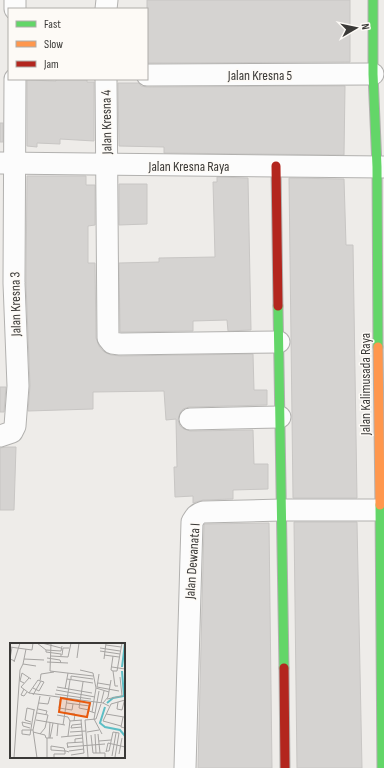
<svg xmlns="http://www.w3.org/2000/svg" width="384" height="768" font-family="'Sofia Sans Condensed',sans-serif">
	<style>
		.building { fill: #d5d3d1; stroke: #c8c6c4 }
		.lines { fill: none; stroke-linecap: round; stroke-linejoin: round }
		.street-casing { stroke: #b2b1af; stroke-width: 23 }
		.fast-casing { stroke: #b2b1af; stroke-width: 11 }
		.slow-casing { stroke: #b2b1af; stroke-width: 11 }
		.jam-casing { stroke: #b2b1af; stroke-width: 11 }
		.street { stroke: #fcfcfc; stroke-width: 21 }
		.fast { stroke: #63d668; stroke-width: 9 }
		.slow { stroke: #ff974d; stroke-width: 9 }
		.jam { stroke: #b3261e; stroke-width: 9 }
		.labels { text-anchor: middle; stroke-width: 3; stroke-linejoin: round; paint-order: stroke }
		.street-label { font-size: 14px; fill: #3a3937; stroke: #fdfaf6 }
		.inset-river { fill: none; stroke: #5cbec5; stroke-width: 2 }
		.inset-road { fill: none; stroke: #a6a4a2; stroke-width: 1 }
		.view { fill: #e8590c; fill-opacity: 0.15; stroke: #e8590c; stroke-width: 2 }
		.inset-edge { fill: none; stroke: #3a3937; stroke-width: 2 }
	</style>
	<rect width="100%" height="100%" fill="#eeece9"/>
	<g class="building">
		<path d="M147 0H350V62L147 63Z"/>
		<path d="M56 79H87V82H94V141L60 139V144L37 143V147L27 146V80L56 81Z"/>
		<path d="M118 83H139L141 86 147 87 345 86 344 155 164 153V147L119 146Z"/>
		<rect x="0" y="123" width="3" height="19"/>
		<path d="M27 176H86V185H95V225L88 226V263H95L96 338 99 346 103 351 111 355 120 356 253 354 254 390H267V405L189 407 183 409 180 413 178 420 180 426 184 429 190 431 253 430 254 464H268V489L233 490V499L203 500 193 503V496L175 497 174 467H177L176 419 166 420 164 391 93 392V409L28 411 30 386 26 283Z"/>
		<path d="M217 177 248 178 251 330 228 331 227 320 193 321V331L120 332 119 263 159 262V258L215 257 213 182H217Z"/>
		<path d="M289 178 344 179 346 245H353L357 498H293Z"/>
		<path d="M119 184H147V224L119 225Z"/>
		<path d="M0 387H6L4 412H0Z"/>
		<path d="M6 447H16L14 510H0V448Z"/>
		<path d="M294 522H357L362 768H297Z"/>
		<path d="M269 523 272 768H198L204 525 205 524Z"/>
	</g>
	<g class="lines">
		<defs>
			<g id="street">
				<path d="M15 0V9"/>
				<path d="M106 9 107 0"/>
				<path d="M147 75 373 74"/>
				<path d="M106 79 108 338 112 343 120 344 279 342"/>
				<path d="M0 163 384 167"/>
				<path d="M190 419 280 417"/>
				<path d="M0 436 12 432 15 426 18 386 14 283 15 79"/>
				<path d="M185 768 192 522C195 517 196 514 203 512L281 510H384"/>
			</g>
			<g id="fast">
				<path d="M373 0V74L377 167 378 347"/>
				<path d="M278 306 284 668"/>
				<path d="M380 505 382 768"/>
			</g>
			<path id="slow" d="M378 347 380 505"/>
			<g id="jam">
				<path d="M276 166 278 306"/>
				<path d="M284 668 285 768"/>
			</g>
		</defs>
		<use href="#street" class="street-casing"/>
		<use href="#fast" class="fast-casing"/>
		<use href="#slow" class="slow-casing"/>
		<use href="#jam" class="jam-casing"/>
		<use href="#street" class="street"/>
		<use href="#fast" class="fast"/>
		<use href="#slow" class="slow"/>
		<use href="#jam" class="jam"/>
	</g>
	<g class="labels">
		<g class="street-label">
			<text x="260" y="80">Jalan Kresna 5</text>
			<text transform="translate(106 122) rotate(-91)" y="5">Jalan Kresna 4</text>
			<text x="189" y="171">Jalan Kresna Raya</text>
			<text transform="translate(15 304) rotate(-91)" y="5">Jalan Kresna 3</text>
			<text transform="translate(365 384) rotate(-90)" y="5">Jalan Kalimusada Raya</text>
			<text transform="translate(192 561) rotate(-86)" y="5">Jalan Dewanata I</text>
		</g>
	</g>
	<g transform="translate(10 643)">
		<rect width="115" height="115" fill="#eeece9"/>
		<path class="inset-river" d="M112 24 115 0M97 60 103 55 114 53 112 28M95 64 90 80 95 84 110 87 115 93"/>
		<path class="inset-road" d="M27 0 36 7 51 8 52 3M32 0 51 5M96 2 111 4M0 4 22 7 23 0M2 4 0 16 5 18M90 5 110 8M36 7V9L51 11V13M90 8 110 11M52 12 53 5H59M94 12 109 14M41 13 58 14 61 0M103 13 101 27 103 28M37 15 50 17 51 20M67 15 69 0M14 16 34 17M94 16 96 0M4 19 10 0M37 19 58 20M13 21 26 23M102 24 115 26M70 27 83 30 86 45 99 49M40 28 83 33M40 28 41 0M103 28H107L112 0M103 28 105 43H108M89 31 87 44 109 48M19 35 11 44 19 50 93 60 99 63M57 36 83 40M61 36V33L83 36M30 38 31 31 44 29M73 39 69 65 79 67M14 40 10 38 12 30 21 36M88 40 100 42M47 44 82 50M23 45 29 48 34 39 31 38M14 46 11 52 14 53 17 49M55 46 58 30M46 47 85 54M89 48 84 76 92 91M19 50 28 37 30 38M45 51 81 56M23 52 31 38M50 56 49 65 62 67 63 61M97 56 112 53 110 34M108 59 107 66 112 67 115 55M29 60 38 61 40 54M57 60 80 63M80 60 79 68 85 70M91 60 94 48M93 60 98 54 101 37M28 66 37 68 36 71M49 69 65 71 64 78M82 69 86 45M27 70 38 72 35 85 30 91M96 71 114 74M47 72 58 74 60 78M113 74 111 84 115 85M26 77 55 82M21 79 15 77 17 65 25 67M72 81 62 82 61 85 72 84M53 82 60 37M111 83 93 78 101 61 115 57M20 85 13 83 12 79 21 81M23 89 35 92 36 95H43M60 89 76 88M77 89 89 87M12 91 20 92 24 67M12 91V87H23M85 91 86 110M88 91 90 110M81 92 83 110H95V115M47 93 48 81M58 93 60 78 72 77M51 94 72 92M37 95V115M39 95 40 79M40 95 43 80M89 98 101 97M65 100V96L73 95M57 104 95 101M58 105 57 100 73 99M59 108 74 106M96 108H99L103 89 109 90 105 114M96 109 98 100 115 104M109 111 112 95M61 112 74 110 71 77M102 113 106 90M78 114 75 77 86 76 91 61M4 115 10 27 13 21 16 6M27 115 23 87 30 53M44 115V111H55V108L54 105 41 103V107L55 108H56L59 109M84 115H113"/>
		<path class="view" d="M51 55 80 60 77 74 49 69Z"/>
		<rect width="115" height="115" class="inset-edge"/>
	</g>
	<rect x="8" y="8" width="140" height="72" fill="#fdfaf6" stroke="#afadaa"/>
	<rect x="16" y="21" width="20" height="6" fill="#63d668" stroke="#afadaa"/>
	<text x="44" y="28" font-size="12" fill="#3a3937">Fast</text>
	<rect x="16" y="41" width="20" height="6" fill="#ff974d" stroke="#afadaa"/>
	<text x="44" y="48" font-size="12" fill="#3a3937">Slow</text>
	<rect x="16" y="61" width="20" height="6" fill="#b3261e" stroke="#afadaa"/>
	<text x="44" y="68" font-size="12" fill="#3a3937">Jam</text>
	<g transform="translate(356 28) rotate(81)" stroke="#fdfaf6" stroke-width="3" paint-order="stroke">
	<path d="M0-3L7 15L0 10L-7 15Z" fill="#3a3937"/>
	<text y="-6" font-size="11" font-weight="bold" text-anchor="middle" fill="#3a3937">N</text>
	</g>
</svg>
